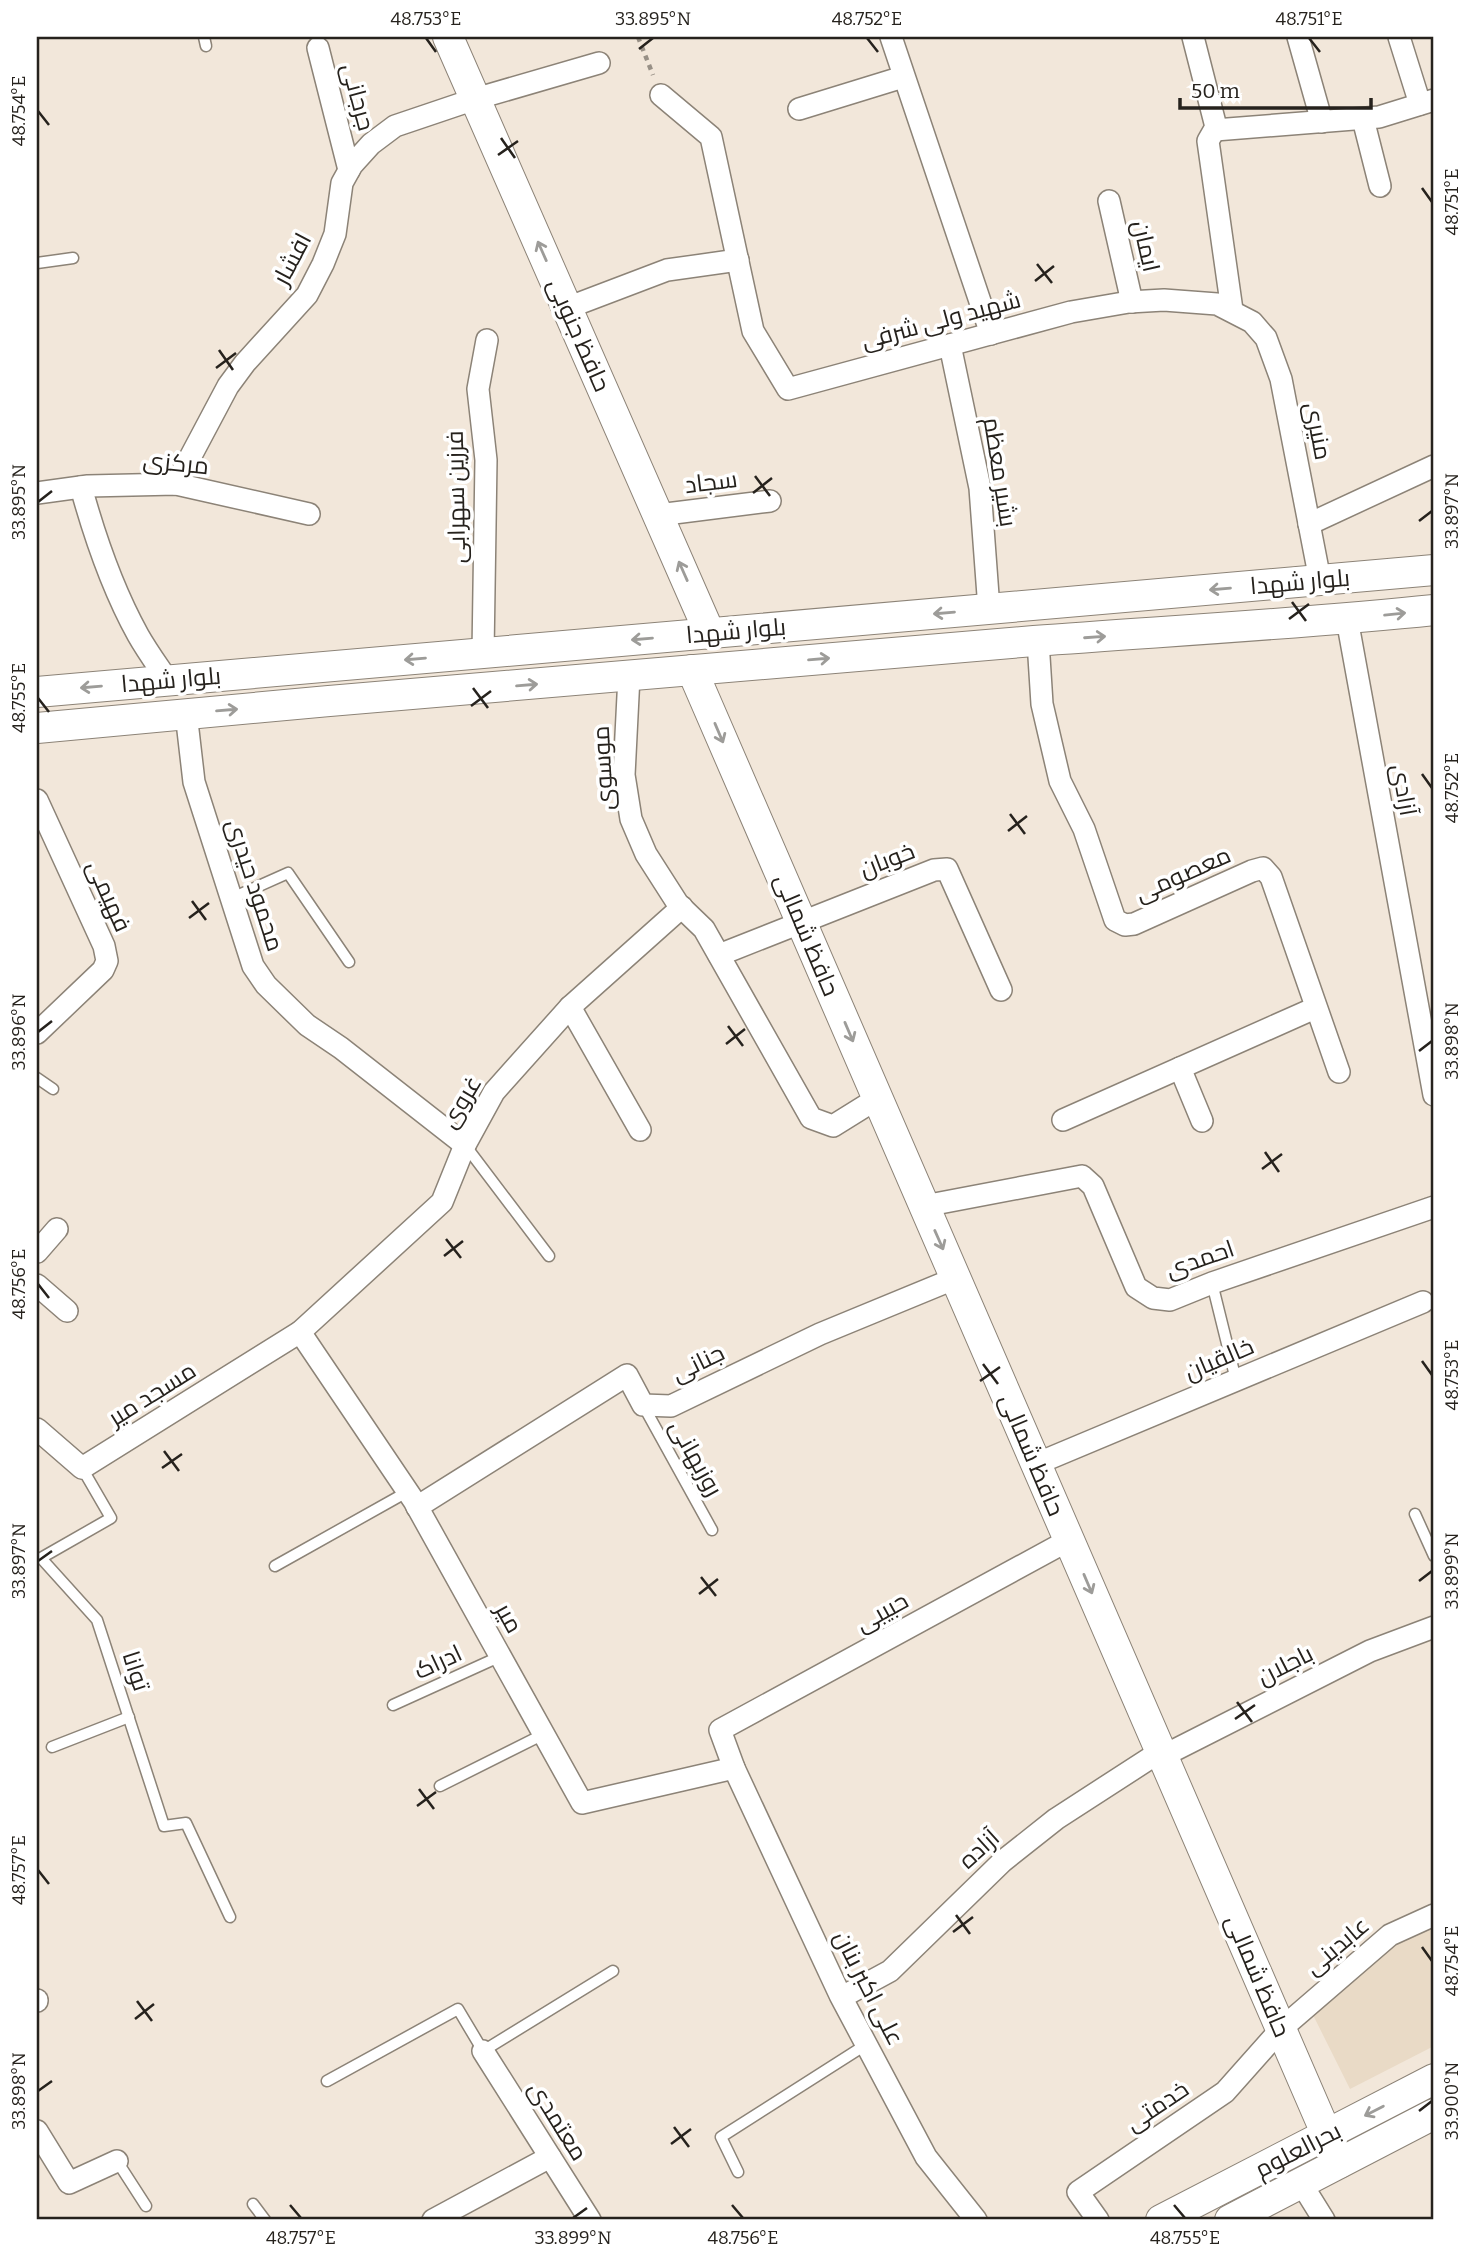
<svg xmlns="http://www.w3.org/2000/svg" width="1471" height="2257" font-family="Bitter,Cairo,serif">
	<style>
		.built { fill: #e9dac6 }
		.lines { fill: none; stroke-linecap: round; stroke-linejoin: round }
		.service-casing { stroke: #8c8377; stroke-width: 13 }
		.minor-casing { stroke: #8c8377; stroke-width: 24 }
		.secondary-casing { stroke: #8c8377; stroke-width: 32 }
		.path { stroke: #989086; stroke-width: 4.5; stroke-dasharray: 5 5; stroke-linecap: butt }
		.service { stroke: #fff; stroke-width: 10 }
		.minor { stroke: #fff; stroke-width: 21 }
		.secondary { stroke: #fff; stroke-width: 30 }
		.oneway { stroke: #9d9c99 }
		.ticks { fill: none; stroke: #26221d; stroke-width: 2.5 }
		.labels { text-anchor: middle; stroke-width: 7; stroke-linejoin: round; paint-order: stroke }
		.street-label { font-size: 24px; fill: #26221d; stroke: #fff }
		.neatline { fill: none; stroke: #26221d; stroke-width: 2.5 }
		.ticks-label { font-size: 18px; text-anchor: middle; fill: #26221d }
	</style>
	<rect width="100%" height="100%" fill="#f2e7da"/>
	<path class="built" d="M1434 1926V2046L1350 2089 1309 2007 1396 1940Z"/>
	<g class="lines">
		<defs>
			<g id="service">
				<path d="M204 37 206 46"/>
				<path d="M37 263 73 258"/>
				<path d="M232 898 288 873 349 962"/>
				<path d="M37 1078 53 1089"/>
				<path d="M465 1145 549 1256"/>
				<path d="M1212 1283 1236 1380"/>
				<path d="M643 1405 712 1530"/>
				<path d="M82 1468 111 1518 41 1558 97 1620 164 1826 186 1823 230 1917"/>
				<path d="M1415 1514 1434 1556"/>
				<path d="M275 1566 407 1492"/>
				<path d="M393 1705 501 1656"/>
				<path d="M52 1747 129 1717"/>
				<path d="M440 1786 544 1734"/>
				<path d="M327 2081 458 2009 483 2051 613 1971"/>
				<path d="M117 2161 146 2206"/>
				<path d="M738 2172 721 2137 867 2044"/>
				<path d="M253 2204 265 2220"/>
			</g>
			<g id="minor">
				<path d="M891 37 991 334"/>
				<path d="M1193 37 1216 127 1208 141 1232 310"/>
				<path d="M1298 37 1322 122"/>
				<path d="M1399 37 1420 104"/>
				<path d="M318 48 349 170"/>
				<path d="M661 95 711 137 753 331 788 389 1071 312 1129 302 1164 300 1217 304 1252 322 1266 338 1281 379 1320 580"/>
				<path d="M799 109 903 77"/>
				<path d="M1363 119 1380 186"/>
				<path d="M1215 130 1379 117 1434 100"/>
				<path d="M1109 201 1132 302"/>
				<path d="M567 308 667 270 738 260"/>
				<path d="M950 345 980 488 989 609"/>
				<path d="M176 484 228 386 245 363 307 295 323 264 335 234 342 183 352 165 371 144 395 126 475 99 599 63"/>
				<path d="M81 487C95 538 112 588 138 635 147 651 158 666 168 681"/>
				<path d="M37 493 88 486 176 484 309 514"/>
				<path d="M658 515 770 501"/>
				<path d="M1309 524 1434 466"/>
				<path d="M1347 619 1434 1095"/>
				<path d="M1038 641 1042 704 1060 781 1084 829 1115 920 1125 925 1134 924 1252 871 1263 868 1271 877 1339 1072"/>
				<path d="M483 653 486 460 478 389 487 340"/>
				<path d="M629 676 624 775 631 819 646 854 678 904 704 929 811 1118 833 1126 878 1098"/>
				<path d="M186 713 194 782 253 966 266 985 307 1025 341 1048 465 1145"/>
				<path d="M37 800 104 946 107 961 103 970 37 1033"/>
				<path d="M719 955 934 870 947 869 1001 990"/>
				<path d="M570 1007 640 1130"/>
				<path d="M1180 1068 1202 1121"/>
				<path d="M1063 1120 1315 1008"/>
				<path d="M924 1206 1082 1176 1093 1186 1136 1287 1153 1298 1170 1300 1212 1283 1434 1207"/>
				<path d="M37 1252 57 1229"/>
				<path d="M37 1285 67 1311"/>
				<path d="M300 1332 414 1501 582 1803 734 1768"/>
				<path d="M37 1429 82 1468 300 1332 442 1202 465 1145 494 1092 570 1007 682 907"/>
				<path d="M1036 1464 1423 1302"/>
				<path d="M417 1507 627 1375 643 1405 671 1406 820 1334 956 1278"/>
				<path d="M1163 1756 1370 1651 1434 1627"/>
				<path d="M842 1997 890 1971 1003 1861 1056 1819 1161 1751"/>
				<path d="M37 2001V2000"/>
				<path d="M483 2051 590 2220"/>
				<path d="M37 2131 69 2183 117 2161"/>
				<path d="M1301 2183 1324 2220"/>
				<path d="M433 2220 550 2157"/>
				<path d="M976 2220 926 2157 840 1995 734 1768 720 1730 1069 1540"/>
				<path d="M1098 2220 1078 2192 1225 2092 1281 2029 1390 1935 1434 1915"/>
			</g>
			<g id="secondary">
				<path d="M448 37 710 634"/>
				<path d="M692 670 1339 2163"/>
				<path d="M37 692 1434 570"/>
				<path d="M37 728C369 696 701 669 1034 641 1167 631 1301 624 1434 610"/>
				<path d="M1161 2220 1434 2079"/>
				<path d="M1230 2220 1434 2114"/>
			</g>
		</defs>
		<use href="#service" class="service-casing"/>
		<use href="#minor" class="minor-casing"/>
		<use href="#secondary" class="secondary-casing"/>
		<path class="path" d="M638 37 653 75"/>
		<use href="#service" class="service"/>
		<use href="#minor" class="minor"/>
		<use href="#secondary" class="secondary"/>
	</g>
	<defs><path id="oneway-shaft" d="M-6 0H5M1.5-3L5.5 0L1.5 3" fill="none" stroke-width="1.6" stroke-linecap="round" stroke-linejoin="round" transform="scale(1.75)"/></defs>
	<g class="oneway">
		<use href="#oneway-shaft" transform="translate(542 251) rotate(-114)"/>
		<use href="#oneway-shaft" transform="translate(683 571) rotate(-114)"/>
		<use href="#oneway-shaft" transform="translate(1220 589) rotate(175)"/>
		<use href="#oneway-shaft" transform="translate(944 613) rotate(175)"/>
		<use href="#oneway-shaft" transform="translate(1395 614) rotate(-6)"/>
		<use href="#oneway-shaft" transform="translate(1095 637) rotate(-4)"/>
		<use href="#oneway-shaft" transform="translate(642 639) rotate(175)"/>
		<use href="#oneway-shaft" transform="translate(415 659) rotate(175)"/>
		<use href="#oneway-shaft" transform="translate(819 659) rotate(-5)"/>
		<use href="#oneway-shaft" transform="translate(527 685) rotate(-5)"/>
		<use href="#oneway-shaft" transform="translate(91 687) rotate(175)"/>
		<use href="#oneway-shaft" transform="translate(227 710) rotate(-5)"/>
		<use href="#oneway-shaft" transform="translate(719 733) rotate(67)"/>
		<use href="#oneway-shaft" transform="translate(849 1032) rotate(67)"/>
		<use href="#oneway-shaft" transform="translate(939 1240) rotate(66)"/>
		<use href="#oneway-shaft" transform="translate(1088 1584) rotate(67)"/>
		<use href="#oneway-shaft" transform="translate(1374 2111) rotate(153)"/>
	</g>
	<path class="ticks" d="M426 38 436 52M867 38 878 52M1309 38 1320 52M639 49 653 38M38 111 49 125M501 138 515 158M498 155 518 141M1422 188 1432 202M1037 264 1052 283M1035 281 1054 266M219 350 233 370M216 368 236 353M755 476 770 496M753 493 772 478M38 502 52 491M1419 521 1432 511M1292 602 1306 621M1289 619 1309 604M473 688 488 708M38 698 49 712M471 706 491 691M1422 774 1432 788M1010 814 1025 834M1008 831 1027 816M192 901 206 920M189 918 209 903M728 1026 743 1046M38 1032 52 1021M726 1044 745 1029M1419 1051 1432 1041M1265 1152 1279 1172M1262 1169 1282 1154M446 1239 461 1258M444 1256 463 1241M38 1284 49 1298M1422 1361 1432 1375M983 1364 998 1384M980 1381 1000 1367M164 1451 179 1471M162 1468 182 1454M38 1561 52 1551M701 1577 716 1596M1419 1581 1432 1571M699 1594 718 1579M1237 1702 1252 1722M1235 1719 1255 1705M419 1789 434 1809M417 1806 436 1792M38 1870 49 1884M956 1915 970 1934M953 1932 973 1917M1422 1947 1432 1961M137 2001 152 2021M135 2019 154 2004M38 2091 52 2081M1419 2111 1432 2101M674 2127 689 2147M671 2144 691 2129M290 2205 301 2218M732 2205 743 2218M1174 2205 1185 2218M573 2218 587 2208"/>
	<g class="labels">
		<g class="street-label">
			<text transform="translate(358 97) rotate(75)" y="8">جرجانی</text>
			<text transform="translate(1146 246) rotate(77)" y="8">ایمان</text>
			<text transform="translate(292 259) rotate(-62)" y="8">افشار</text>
			<text transform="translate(941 320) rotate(-15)" y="8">شهید ولی شرفی</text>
			<text transform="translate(579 335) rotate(66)" y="8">حافظ جنوبی</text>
			<text transform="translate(1318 431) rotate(79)" y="8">منیری</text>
			<text transform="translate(176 463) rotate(6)" y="8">مرکزی</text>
			<text transform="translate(1000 472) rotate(81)" y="8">بشیر معظم</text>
			<text transform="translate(711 482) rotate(-7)" y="8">سجاد</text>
			<text transform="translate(456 497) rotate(-91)" y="8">فرزین سهرابی</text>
			<text transform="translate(1300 582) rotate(-5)" y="8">بلوار شهدا</text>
			<text transform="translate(736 631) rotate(-5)" y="8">بلوار شهدا</text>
			<text transform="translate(171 680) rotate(-5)" y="8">بلوار شهدا</text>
			<text transform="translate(603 768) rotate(-93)" y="8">موسوی</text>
			<text transform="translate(1404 790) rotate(80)" y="8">آزادی</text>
			<text transform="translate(887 860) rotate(-21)" y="8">خوبان</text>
			<text transform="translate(1183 874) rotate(-24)" y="8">معصومی</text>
			<text transform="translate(255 885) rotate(72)" y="8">محمود حیدری</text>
			<text transform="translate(109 896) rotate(66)" y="8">فهیمی</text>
			<text transform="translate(807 935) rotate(67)" y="8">حافظ شمالی</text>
			<text transform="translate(461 1102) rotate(-59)" y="8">غروی</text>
			<text transform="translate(1200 1259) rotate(-19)" y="8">احمدی</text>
			<text transform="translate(1219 1359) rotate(-23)" y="8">خالقیان</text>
			<text transform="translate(698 1363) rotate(-26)" y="8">جنانی</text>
			<text transform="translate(152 1394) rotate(-32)" y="8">مسجد میر</text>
			<text transform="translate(1032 1455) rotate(67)" y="8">حافظ شمالی</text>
			<text transform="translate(696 1458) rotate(61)" y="8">روزبهانی</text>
			<text transform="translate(882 1612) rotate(-29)" y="8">حبیبی</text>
			<text transform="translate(509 1618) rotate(61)" y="8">میر</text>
			<text transform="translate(438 1662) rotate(-25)" y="8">ادراک</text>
			<text transform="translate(1285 1665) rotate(-27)" y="8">باجلان</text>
			<text transform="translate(136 1671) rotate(72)" y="8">توانا</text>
			<text transform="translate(979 1849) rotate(-42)" y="8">آزاده</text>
			<text transform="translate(1337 1946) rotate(-40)" y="8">عابدینی</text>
			<text transform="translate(1258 1976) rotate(67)" y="8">حافظ شمالی</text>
			<text transform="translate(869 1988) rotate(63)" y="8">علی اکبر بنان</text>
			<text transform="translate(1157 2106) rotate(-34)" y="8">خدمتی</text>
			<text transform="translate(558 2121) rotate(58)" y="8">معتمدی</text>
			<text transform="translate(1298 2150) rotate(-27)" y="8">بحرالعلوم</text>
		</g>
	</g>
	<rect width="1471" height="2257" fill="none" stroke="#ffffff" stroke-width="77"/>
	<path d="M1180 98v10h191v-10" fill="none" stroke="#26221d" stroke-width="3.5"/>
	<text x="1191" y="98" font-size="21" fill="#26221d" stroke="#ffffff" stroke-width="5" paint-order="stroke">50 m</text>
	<rect x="38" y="38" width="1394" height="2180" class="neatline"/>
	<g class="ticks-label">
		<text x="426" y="25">48.753°E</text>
		<text x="653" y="25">33.895°N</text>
		<text x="867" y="25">48.752°E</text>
		<text x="1309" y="25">48.751°E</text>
		<text transform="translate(19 111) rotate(-90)" y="6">48.754°E</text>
		<text transform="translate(1452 202) rotate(-90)" y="6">48.751°E</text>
		<text transform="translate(19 502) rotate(-90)" y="6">33.895°N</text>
		<text transform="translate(1452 511) rotate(-90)" y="6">33.897°N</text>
		<text transform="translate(19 698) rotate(-90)" y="6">48.755°E</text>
		<text transform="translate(1452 788) rotate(-90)" y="6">48.752°E</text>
		<text transform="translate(19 1032) rotate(-90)" y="6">33.896°N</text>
		<text transform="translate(1452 1041) rotate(-90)" y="6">33.898°N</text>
		<text transform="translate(19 1284) rotate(-90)" y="6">48.756°E</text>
		<text transform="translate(1452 1375) rotate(-90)" y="6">48.753°E</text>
		<text transform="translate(19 1561) rotate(-90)" y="6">33.897°N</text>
		<text transform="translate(1452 1571) rotate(-90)" y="6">33.899°N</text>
		<text transform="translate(19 1870) rotate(-90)" y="6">48.757°E</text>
		<text transform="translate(1452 1961) rotate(-90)" y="6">48.754°E</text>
		<text transform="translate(19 2091) rotate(-90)" y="6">33.898°N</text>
		<text transform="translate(1452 2101) rotate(-90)" y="6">33.900°N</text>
		<text x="301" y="2244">48.757°E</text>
		<text x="573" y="2244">33.899°N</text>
		<text x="743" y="2244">48.756°E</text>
		<text x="1185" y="2244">48.755°E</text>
	</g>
</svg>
